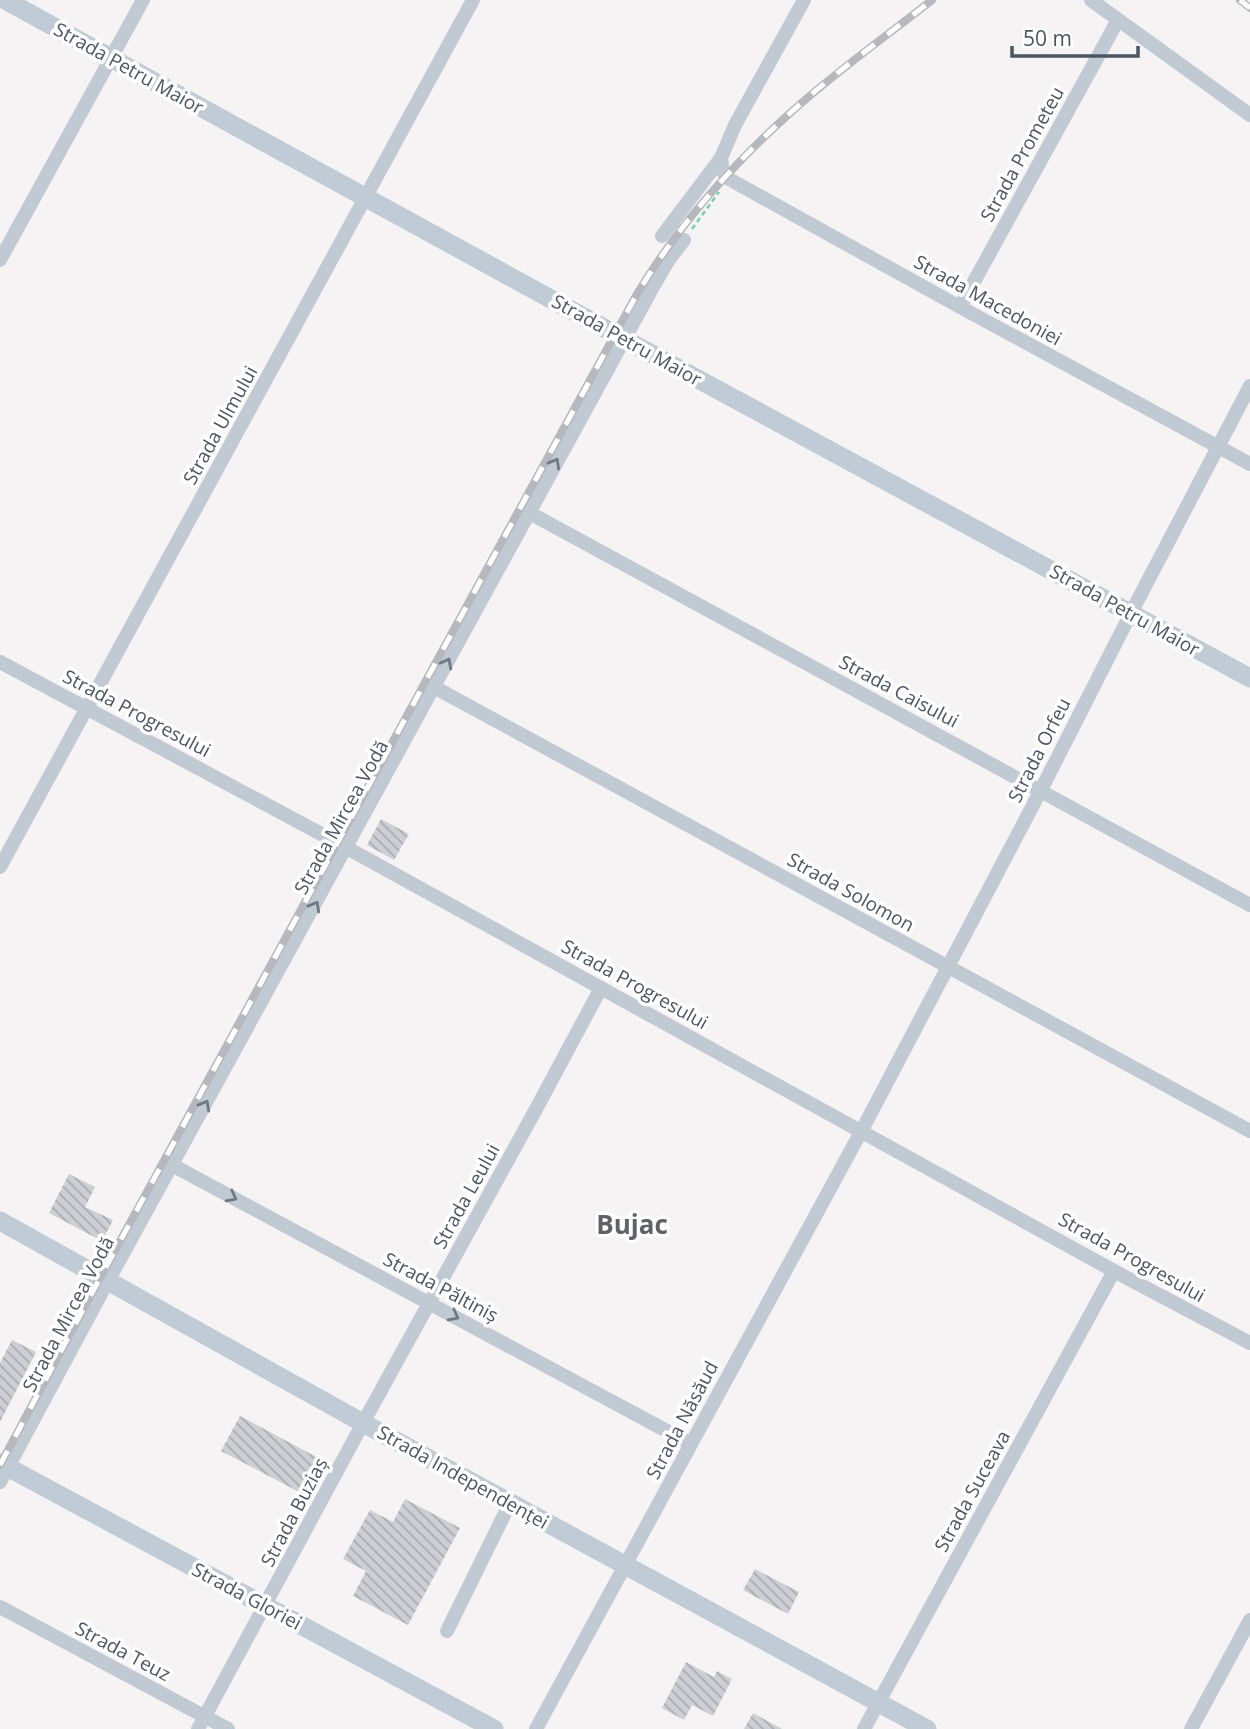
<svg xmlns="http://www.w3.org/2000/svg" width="1250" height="1729" font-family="'Open Sans',sans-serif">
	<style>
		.building { fill: url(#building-back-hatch) }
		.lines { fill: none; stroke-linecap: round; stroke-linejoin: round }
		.path { stroke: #7ad0a6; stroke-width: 2.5; stroke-dasharray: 5 3.5; stroke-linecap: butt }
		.street { stroke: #c1cad2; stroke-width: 14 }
		.secondary { stroke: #c1cbd6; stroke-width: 19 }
		.rail-casing { stroke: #b5b8bd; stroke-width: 8 }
		.rail { stroke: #fff; stroke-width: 5; stroke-dasharray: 16; stroke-linecap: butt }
		.oneway { stroke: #6e7983 }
		.labels { text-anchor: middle; stroke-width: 7; stroke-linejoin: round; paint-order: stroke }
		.street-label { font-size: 19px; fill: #4a5661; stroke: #fff }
		.district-label { font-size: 26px; font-weight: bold; fill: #5f6368; stroke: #fff }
	</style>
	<defs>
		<pattern id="building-back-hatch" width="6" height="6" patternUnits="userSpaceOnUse" patternTransform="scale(1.75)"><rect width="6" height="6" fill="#cdcfd5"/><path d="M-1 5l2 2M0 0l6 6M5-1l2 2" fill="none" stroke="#a8abb0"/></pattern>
	</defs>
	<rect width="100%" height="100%" fill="#f5f3f3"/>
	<g class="building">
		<path d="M381 819 409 834 394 860 367 845Z"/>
		<path d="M69 1174 95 1187 85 1207 113 1220 102 1241 49 1213Z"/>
		<path d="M12 1340 36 1352 0 1422V1363Z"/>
		<path d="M240 1416 322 1460 303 1494 221 1451Z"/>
		<path d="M405 1499 460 1528 408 1625 353 1596 366 1571 343 1559 370 1510 393 1522Z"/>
		<path d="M755 1569 799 1592 788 1614 743 1590Z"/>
		<path d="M686 1662 714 1677 717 1671 732 1679 713 1716 692 1705 684 1720 662 1708Z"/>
		<path d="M753 1713 782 1729H744Z"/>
	</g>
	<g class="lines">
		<path class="path" d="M692 229 719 192"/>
		<g class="street">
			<path d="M1091 0 1250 115"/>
			<path d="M721 158 723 172 729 179 960 307 1250 464"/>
			<path d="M662 236 721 158 735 125 804 0"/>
			<path d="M0 260 143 0"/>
			<path d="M960 307 1118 20"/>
			<path d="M528 512 1250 905"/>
			<path d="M0 662 338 843 1114 1271 1250 1343"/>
			<path d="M434 687 1250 1131"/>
			<path d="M0 867 473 0"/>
			<path d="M172 1165 691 1444"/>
			<path d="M0 1482 108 1281 653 287 668 261 684 240"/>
			<path d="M0 1607 228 1729"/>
			<path d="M447 1631 510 1503"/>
			<path d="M198 1729 363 1423 535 1111 601 988"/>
			<path d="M536 1729 862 1130 1041 790 1131 613 1250 386"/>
			<path d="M864 1729 1114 1271"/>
			<path d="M1191 1729 1250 1620"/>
		</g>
		<g class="secondary">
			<path d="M5 0 624 339 1250 678"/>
			<path d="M0 1221 363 1423 927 1729"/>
			<path d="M0 1463 494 1729"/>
		</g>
		<defs>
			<g id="rail">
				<path d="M1240 0 1250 8"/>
				<path d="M0 1465 101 1276 637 294C678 226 730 167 789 114 834 73 884 38 932 0"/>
			</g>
		</defs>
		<use href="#rail" class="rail-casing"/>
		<use href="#rail" class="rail"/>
	</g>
	<defs><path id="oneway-chevron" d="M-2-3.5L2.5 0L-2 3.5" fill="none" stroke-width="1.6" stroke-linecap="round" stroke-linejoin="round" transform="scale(1.75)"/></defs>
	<g class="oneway">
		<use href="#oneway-chevron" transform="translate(555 463) rotate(-61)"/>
		<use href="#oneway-chevron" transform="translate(447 663) rotate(-62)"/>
		<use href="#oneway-chevron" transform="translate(315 906) rotate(-61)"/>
		<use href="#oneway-chevron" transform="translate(205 1105) rotate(-61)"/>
		<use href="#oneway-chevron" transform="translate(232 1197) rotate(28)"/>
		<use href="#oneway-chevron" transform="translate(454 1316) rotate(28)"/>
	</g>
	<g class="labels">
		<g class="street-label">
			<text transform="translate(129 68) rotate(29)" y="7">Strada Petru Maior</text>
			<text transform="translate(1022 154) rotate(-61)" y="7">Strada Prometeu</text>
			<text transform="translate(988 300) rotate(29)" y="7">Strada Macedoniei</text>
			<text transform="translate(627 340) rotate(29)" y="7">Strada Petru Maior</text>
			<text transform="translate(220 425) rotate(-61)" y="7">Strada Ulmului</text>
			<text transform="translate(1125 610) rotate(29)" y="7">Strada Petru Maior</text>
			<text transform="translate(899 691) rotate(28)" y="7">Strada Caisului</text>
			<text transform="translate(137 713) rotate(28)" y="7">Strada Progresului</text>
			<text transform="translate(1039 750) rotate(-63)" y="7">Strada Orfeu</text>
			<text transform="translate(341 817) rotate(-61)" y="7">Strada Mircea Vodă</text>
			<text transform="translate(851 892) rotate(29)" y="7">Strada Solomon</text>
			<text transform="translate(635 984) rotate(29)" y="7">Strada Progresului</text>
			<text transform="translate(466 1196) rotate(-61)" y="7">Strada Leului</text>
			<text transform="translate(1132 1257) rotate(29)" y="7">Strada Progresului</text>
			<text transform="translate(441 1287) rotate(28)" y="7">Strada Păltiniș</text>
			<text transform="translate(68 1314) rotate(-62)" y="7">Strada Mircea Vodă</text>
			<text transform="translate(682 1420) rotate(-62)" y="7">Strada Năsăud</text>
			<text transform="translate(463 1477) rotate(29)" y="7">Strada Independenței</text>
			<text transform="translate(972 1491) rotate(-61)" y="7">Strada Suceava</text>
			<text transform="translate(294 1512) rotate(-62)" y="7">Strada Buziaș</text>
			<text transform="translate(247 1596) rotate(28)" y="7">Strada Gloriei</text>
			<text transform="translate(123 1651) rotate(28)" y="7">Strada Teuz</text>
		</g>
		<g class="district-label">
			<text x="632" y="1234">Bujac</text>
		</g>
	</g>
	<path d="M1012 46v10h126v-10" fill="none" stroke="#4a5661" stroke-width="3.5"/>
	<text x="1023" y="46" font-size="21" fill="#4a5661" stroke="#ffffff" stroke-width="5" paint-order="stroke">50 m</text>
</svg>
